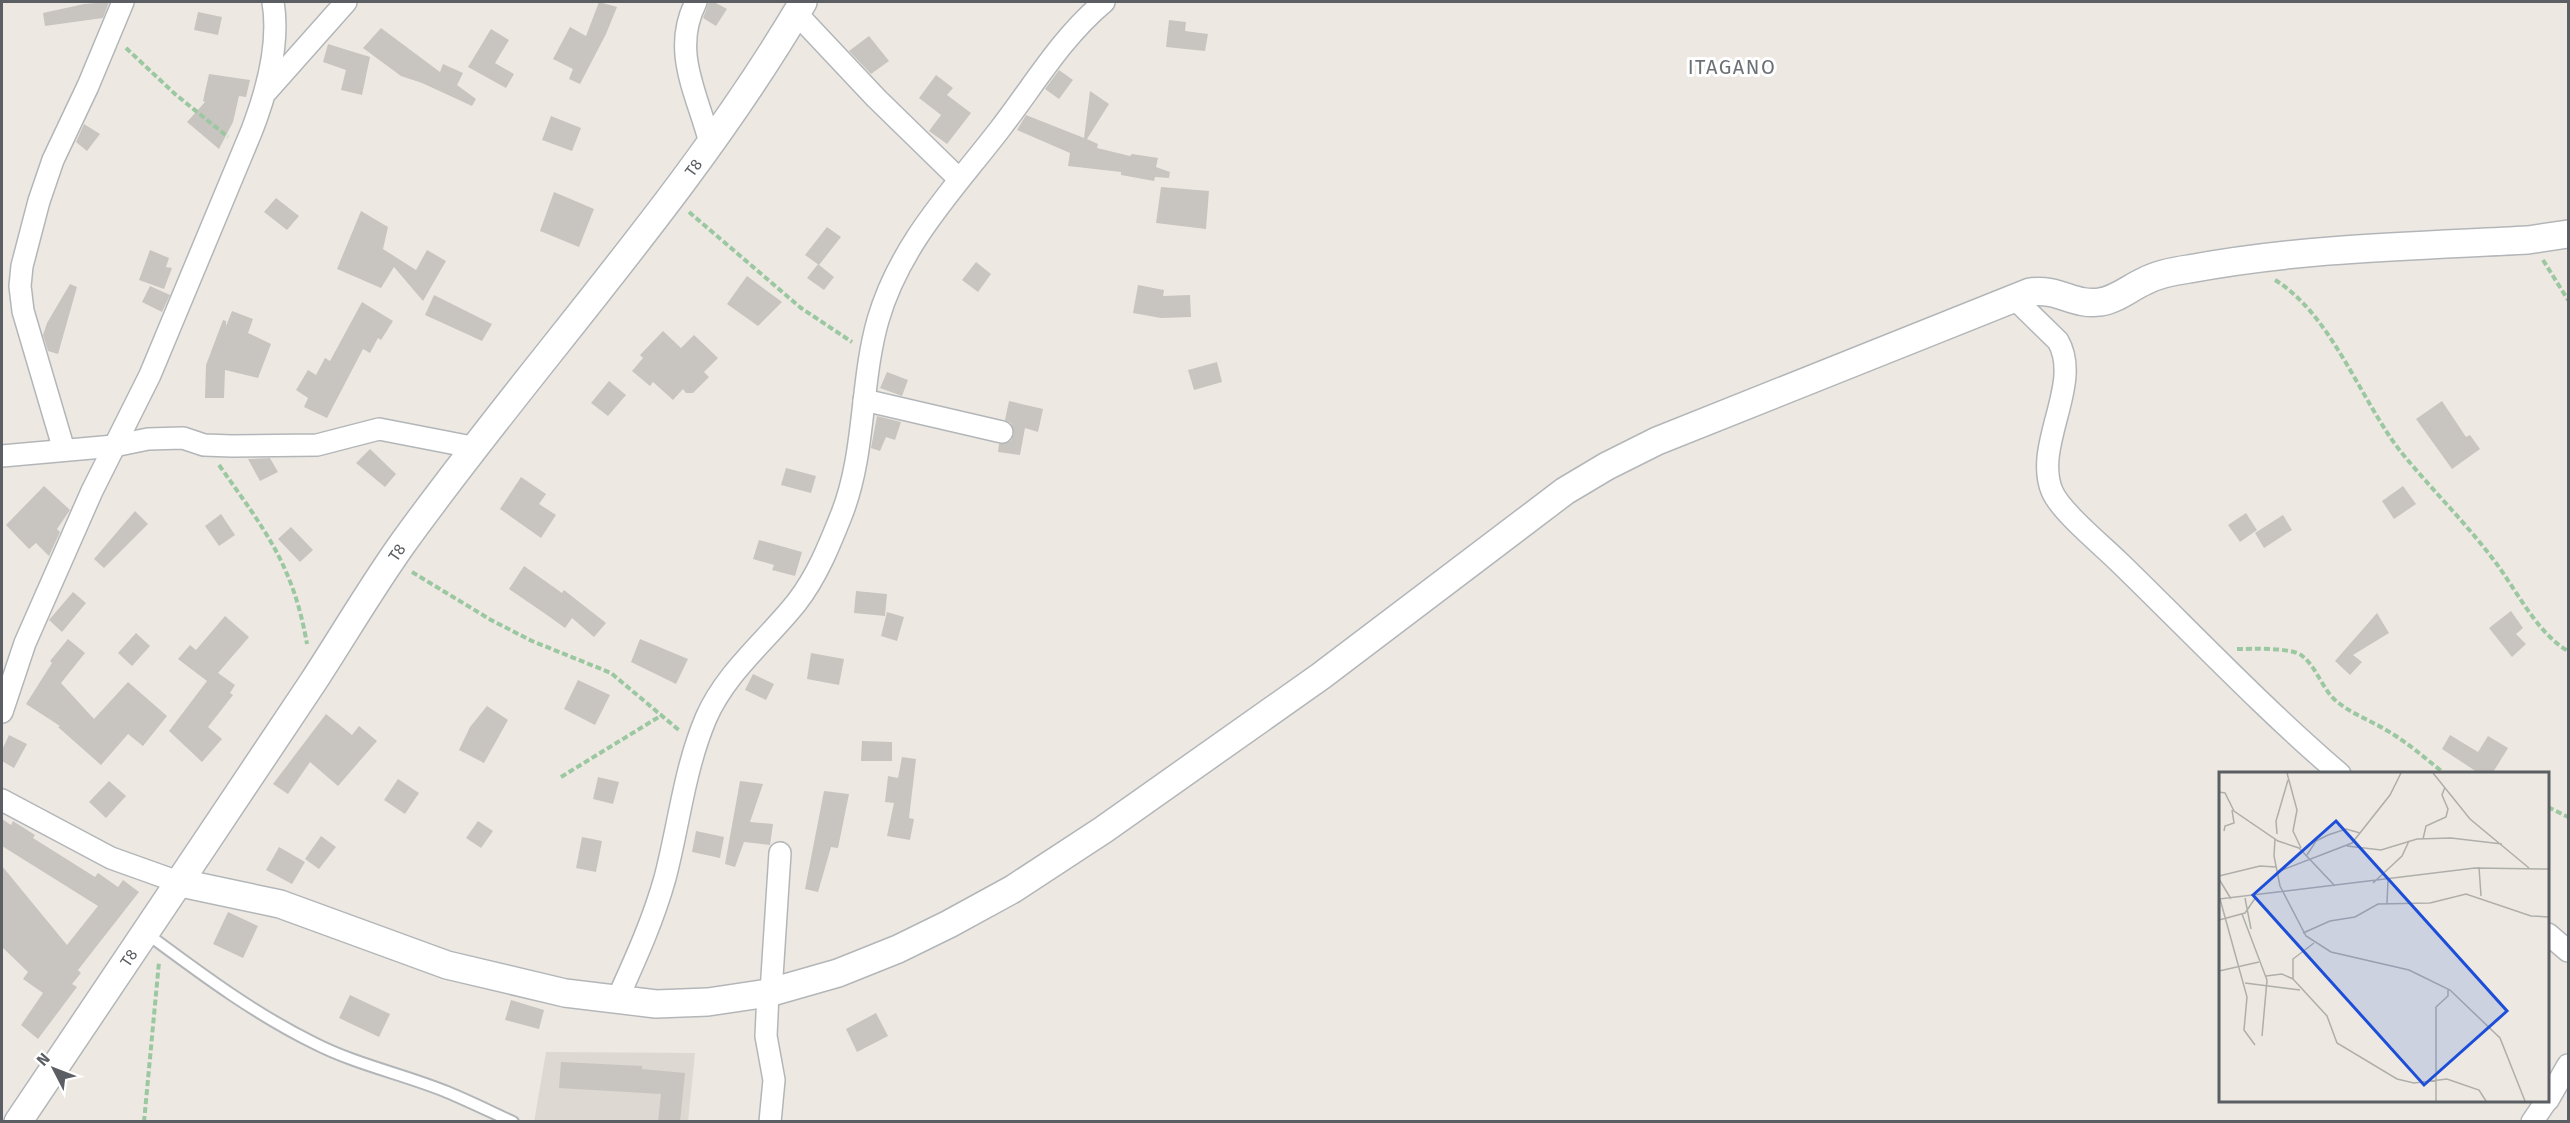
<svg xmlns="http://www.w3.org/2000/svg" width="2570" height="1123" font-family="'Fira Sans',sans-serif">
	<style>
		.education { fill: #ddd8d1 }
		.building { fill: #c8c4c0 }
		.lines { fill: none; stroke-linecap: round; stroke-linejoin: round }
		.service-casing { stroke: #b3b6b9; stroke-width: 14 }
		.minor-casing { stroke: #b3b6b9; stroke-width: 24 }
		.tertiary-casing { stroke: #b3b6b9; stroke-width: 30 }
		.path { stroke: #9bc7a1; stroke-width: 4; stroke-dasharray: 6 3; stroke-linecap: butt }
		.service { stroke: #fff; stroke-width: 10 }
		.minor { stroke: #fff; stroke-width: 21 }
		.tertiary { stroke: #fff; stroke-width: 27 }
		.labels { text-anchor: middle; stroke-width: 6; stroke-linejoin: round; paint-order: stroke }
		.street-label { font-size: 16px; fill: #5b5f63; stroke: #fff }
		.quarter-label { font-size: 20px; letter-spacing: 1.5px; fill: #6c7175; stroke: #fff }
		.inset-road { fill: none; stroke: #afaeab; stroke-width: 1.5 }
		.view { fill: #1d4ed8; fill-opacity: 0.15; stroke: #1d4ed8; stroke-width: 3 }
		.inset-edge { fill: none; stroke: #5b5f63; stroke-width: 3 }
	</style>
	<rect width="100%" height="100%" fill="#ede9e2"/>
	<path class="education" d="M546 1052 695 1053 688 1121 534 1122Z"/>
	<g class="building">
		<path d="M109 2 103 18 45 26 43 13 84 4Z"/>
		<path d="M599 2 617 7 606 34 580 84 569 79 573 69 553 59 570 27 586 36Z"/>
		<path d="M709 2H714L727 9 716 26 703 18Z"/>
		<path d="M198 12 222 17 218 35 194 30Z"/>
		<path d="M1169 20 1186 22 1185 31 1208 34 1205 51 1166 47Z"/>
		<path d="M381 28 440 72 443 64 463 73 457 85 476 99 472 106 422 83 401 76 363 48Z"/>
		<path d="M491 29 509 40 495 63 514 74 506 88 468 67Z"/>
		<path d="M869 36 889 61 871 74 849 51Z"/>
		<path d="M328 44 370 57 362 95 341 90 346 70 323 62Z"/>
		<path d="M1059 70 1073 80 1059 99 1045 89Z"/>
		<path d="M209 74 250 80 246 97 239 96 233 122 219 149 187 122 205 102 203 101Z"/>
		<path d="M936 75 953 88 947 95 971 113 947 144 929 131 941 115 919 98Z"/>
		<path d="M1090 91 1109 104 1087 139 1098 144 1097 148 1130 156 1132 154 1158 158 1156 167 1170 172 1169 178 1155 177 1154 181 1121 175V172L1068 166 1070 153 1017 130 1026 115 1084 138Z"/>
		<path d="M551 116 581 128 572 151 542 140Z"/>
		<path d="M84 124 100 134 87 151 76 142Z"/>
		<path d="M1161 187 1209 191 1206 229 1156 223Z"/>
		<path d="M554 192 594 209 579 247 540 231Z"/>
		<path d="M276 198 299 216 287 230 264 212Z"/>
		<path d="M361 211 388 227 383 249 416 270 427 250 446 261 423 301 394 267 381 288 337 269Z"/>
		<path d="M827 227 841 237 819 265 805 255Z"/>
		<path d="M150 250 169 258 166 267 172 268 164 289 139 280Z"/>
		<path d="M976 262 991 274 978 292 962 280Z"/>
		<path d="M818 264 834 277 824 290 807 278Z"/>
		<path d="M747 276 782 302 758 326 727 304Z"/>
		<path d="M70 284 77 287 58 354 48 351 43 335 47 323Z"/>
		<path d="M1138 285 1164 290 1163 296 1190 295 1191 317 1161 318 1133 313Z"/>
		<path d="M150 286 170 295 162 312 142 302Z"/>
		<path d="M434 295 492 324 482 341 425 315Z"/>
		<path d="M362 302 393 321 381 340 378 338 370 353 363 349 327 418 304 407 308 398 296 390 308 370 316 375 325 358 330 361Z"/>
		<path d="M232 311 253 319 248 333 271 344 258 378 225 370 224 398H205L206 365 223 320 226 321V326Z"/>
		<path d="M663 331 681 348 694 335 718 358 704 372 709 377 693 393H686L683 389 673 400 653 382 650 386 632 371 643 358 640 355Z"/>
		<path d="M1217 362 1222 382 1194 390 1188 370Z"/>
		<path d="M887 372 908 380 902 396 880 388Z"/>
		<path d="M609 381 626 395 608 416 591 403Z"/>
		<path d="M1009 401 1043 409 1038 432 1025 428 1020 455 998 452 999 444 1011 441 1014 434 1011 423 1005 420Z"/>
		<path d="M2442 401 2466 437 2470 435 2480 449 2452 469 2416 419Z"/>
		<path d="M877 416 901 422 895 440 886 437 880 451 871 448Z"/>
		<path d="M370 449 396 474 385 487 356 463Z"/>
		<path d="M270 458 278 472 260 481 248 459Z"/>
		<path d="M786 468 816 476 811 493 781 485Z"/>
		<path d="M521 477 546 494 539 504 556 515 541 538 500 509Z"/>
		<path d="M44 486 70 510 57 529 60 532 49 556 36 543 29 549 6 525Z"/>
		<path d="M2403 486 2416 504 2394 519 2382 501Z"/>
		<path d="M135 511 148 524 104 568 94 559Z"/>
		<path d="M2246 513 2257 530 2240 542 2228 525Z"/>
		<path d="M221 514 235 535 219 546 205 526Z"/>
		<path d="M2283 515 2292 530 2264 548 2255 533Z"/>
		<path d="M291 527 313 550 300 562 278 539Z"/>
		<path d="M759 540 802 552 795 576 772 570 774 565 753 559Z"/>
		<path d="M524 566 562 593 564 590 606 623 594 637 572 618 565 628 547 615 509 589Z"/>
		<path d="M856 591 887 594 885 616 854 613Z"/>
		<path d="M73 592 86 603 62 632 49 620Z"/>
		<path d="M2511 611 2523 628 2516 634 2526 644 2512 657 2489 628Z"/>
		<path d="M887 612 904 617 897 641 881 636Z"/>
		<path d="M2377 613 2389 633 2353 655 2362 662 2350 675 2335 661Z"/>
		<path d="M225 616 249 637 218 673 235 685 230 693 233 695 208 727 222 739 202 762 169 731 207 681 178 659 190 645 196 650Z"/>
		<path d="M136 633 150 646 132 666 118 653Z"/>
		<path d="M68 639 85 653 61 683 94 719 128 682 167 716 143 746 128 734 101 765 58 727 60 726 26 704 52 663 50 661Z"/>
		<path d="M640 639 688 659 676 684 631 662Z"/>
		<path d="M811 653 844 659 839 685 807 679Z"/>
		<path d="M753 674 774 684 766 700 745 690Z"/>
		<path d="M578 680 610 695 595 725 564 709Z"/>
		<path d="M487 706 508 720 484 763 459 750 470 727Z"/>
		<path d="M326 714 352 735 359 726 377 741 338 786 310 762 288 794 273 784Z"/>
		<path d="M9 735 27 744 14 768 2 761V750Z"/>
		<path d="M2450 735 2478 752 2488 736 2508 748 2492 774H2480L2442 749Z"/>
		<path d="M862 741 892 742V761H861Z"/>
		<path d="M902 757 916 759 909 818 914 819 910 840 887 836 894 803 885 802 888 776 898 778Z"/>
		<path d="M598 777 619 782 613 804 593 799Z"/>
		<path d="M398 779 419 793 405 814 384 800Z"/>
		<path d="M109 781 126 796 106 818 89 802Z"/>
		<path d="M740 781 763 784 750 822 773 824 770 845 744 842 735 867 725 864Z"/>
		<path d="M824 791 849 794 838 848 831 847 818 892 805 889Z"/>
		<path d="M2 819 11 825 13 821 35 835 33 838 95 877 98 873 118 887 123 880 139 892 78 970 81 973 72 984 77 987 38 1039 21 1025 43 993 23 979 28 972 2 947V866L67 945 98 906 2 846Z"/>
		<path d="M478 821 493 831 481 848 466 838Z"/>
		<path d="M696 831 724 837 720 858 692 852Z"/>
		<path d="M321 836 336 847 319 869 305 859Z"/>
		<path d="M582 837 602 841 596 872 576 868Z"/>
		<path d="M279 847 305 862 292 884 266 870Z"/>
		<path d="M228 912 258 926 243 958 213 944Z"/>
		<path d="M350 995 390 1014 379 1037 339 1018Z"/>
		<path d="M511 1000 544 1010 539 1029 505 1020Z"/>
		<path d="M876 1013 888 1036 857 1052 846 1029Z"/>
		<path d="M561 1062 642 1066V1069L685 1073 680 1122H658L661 1094 559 1088Z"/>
	</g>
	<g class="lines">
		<defs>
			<path id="service" d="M146 933C200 973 253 1013 314 1043 357 1065 403 1074 447 1092 469 1101 491 1112 513 1122"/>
			<g id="minor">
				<path d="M696 2C671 51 697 93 710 143"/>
				<path d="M796 13 876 98 958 178"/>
				<path d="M267 91 346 2"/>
				<path d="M2013 297 2058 341C2083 384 2033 445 2052 491 2060 511 2103 546 2120 563 2193 634 2263 708 2340 774"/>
				<path d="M864 400 1002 432"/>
				<path d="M64 450 23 311 20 286 22 266 39 201 53 160 88 86 123 2"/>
				<path d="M2 456 114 446 148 439 183 438 204 445 232 446 317 445 379 429 477 448"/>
				<path d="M2 712 25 643 92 491 150 375 252 130C267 91 280 44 273 2"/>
				<path d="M2 800 111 858 181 883"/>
				<path d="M2548 934 2568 951"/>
				<path d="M771 992 780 853"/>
				<path d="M768 993 766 1036 774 1080 770 1122"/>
				<path d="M617 1000C635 960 653 921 665 878 679 825 684 770 706 718 726 672 767 640 797 602 817 576 829 546 841 516 866 454 860 383 878 320 900 244 953 190 1000 129 1034 85 1061 38 1104 2"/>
				<path d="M2548 1100 2568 1065"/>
				<path d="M2532 1122 2547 1100"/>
			</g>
			<g id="tertiary">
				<path d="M181 883 280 904 447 965 565 993 656 1004 708 1002 768 993 838 973 898 949 949 924 1013 889 1103 830 1321 676 1565 491 1607 466 1657 441 2030 292C2059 288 2074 306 2100 302 2116 300 2131 287 2145 281 2158 274 2174 271 2189 269 2300 248 2415 246 2528 240L2568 234"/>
				<path id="s1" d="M18 1122C117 975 215 829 313 682 343 636 371 588 403 543 534 361 689 196 803 2"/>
			</g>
		</defs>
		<use href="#service" class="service-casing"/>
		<use href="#minor" class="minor-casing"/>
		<use href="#tertiary" class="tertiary-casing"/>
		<g class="path">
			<path d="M126 48 175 94 228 137"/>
			<path d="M689 212 801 308 852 342"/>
			<path d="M2543 260 2568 300"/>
			<path d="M2275 280C2331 314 2361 401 2401 452 2432 490 2467 524 2496 563 2517 591 2537 633 2568 651"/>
			<path d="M219 465C264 529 293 564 307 644"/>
			<path d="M412 572 491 620 532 641 611 673 680 731"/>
			<path d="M2237 649C2253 649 2288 647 2301 655 2316 666 2321 686 2334 699 2349 713 2368 719 2386 730 2407 742 2425 758 2445 774"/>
			<path d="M561 777 662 715"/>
			<path d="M2548 807 2568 817"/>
			<path d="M144 1122 159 962"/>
		</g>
		<use href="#service" class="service"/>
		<use href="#minor" class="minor"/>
		<use href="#tertiary" class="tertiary"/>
	</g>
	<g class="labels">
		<g class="street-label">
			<text dy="6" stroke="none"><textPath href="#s1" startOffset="1170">T8</textPath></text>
			<text dy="6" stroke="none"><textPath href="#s1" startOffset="684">T8</textPath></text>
			<text dy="6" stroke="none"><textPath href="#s1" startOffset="198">T8</textPath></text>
		</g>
		<g class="quarter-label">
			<text x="1732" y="74">ITAGANO</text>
		</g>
	</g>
	<g transform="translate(2219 772)">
		<rect width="330" height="330" fill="#ede9e2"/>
		<path class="inset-road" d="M68 1 78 38 74 59 82 76M214 1 251 47 310 96M0 20 6 21 15 39 59 69 80 76 116 114M5 59 6 54 15 51 13 38M58 62 57 49 69 8M56 67 55 84 61 114 87 164 112 180 190 198 231 218 281 266 306 329M204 67 207 54 227 45 229 37 223 23 226 15M128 74 162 78 198 67 232 66 283 72M88 83 97 69 109 63 127 57 141 61M260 95 262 124M58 100 133 71 171 23 182 1M0 104 41 94 57 95M0 107 12 127M154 111 183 84 190 69M26 126 32 157M0 127 256 96 330 97M1 127 28 225 25 258 36 273M168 131 169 108M23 142 48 208 43 264M0 148 26 141 37 125M84 161 111 149 136 145 159 132 211 131 247 122 312 144 330 145M95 171 74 187V207L108 244 118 271 178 307 195 311 228 307 260 318 267 329M0 199 40 190M47 204 63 202 74 207M26 211 81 218M217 329V235L229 224V218"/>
		<path class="view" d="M117 49 288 239 205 313 34 123Z"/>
		<rect width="330" height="330" class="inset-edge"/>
	</g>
	<rect width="2570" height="1123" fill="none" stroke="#5b5f63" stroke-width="6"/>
	<g transform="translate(54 1069) rotate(312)" stroke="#ffffff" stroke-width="4.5" paint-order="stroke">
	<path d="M0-4.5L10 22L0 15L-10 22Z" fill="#5b5f63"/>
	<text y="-9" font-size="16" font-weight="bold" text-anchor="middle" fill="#5b5f63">N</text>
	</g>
</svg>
